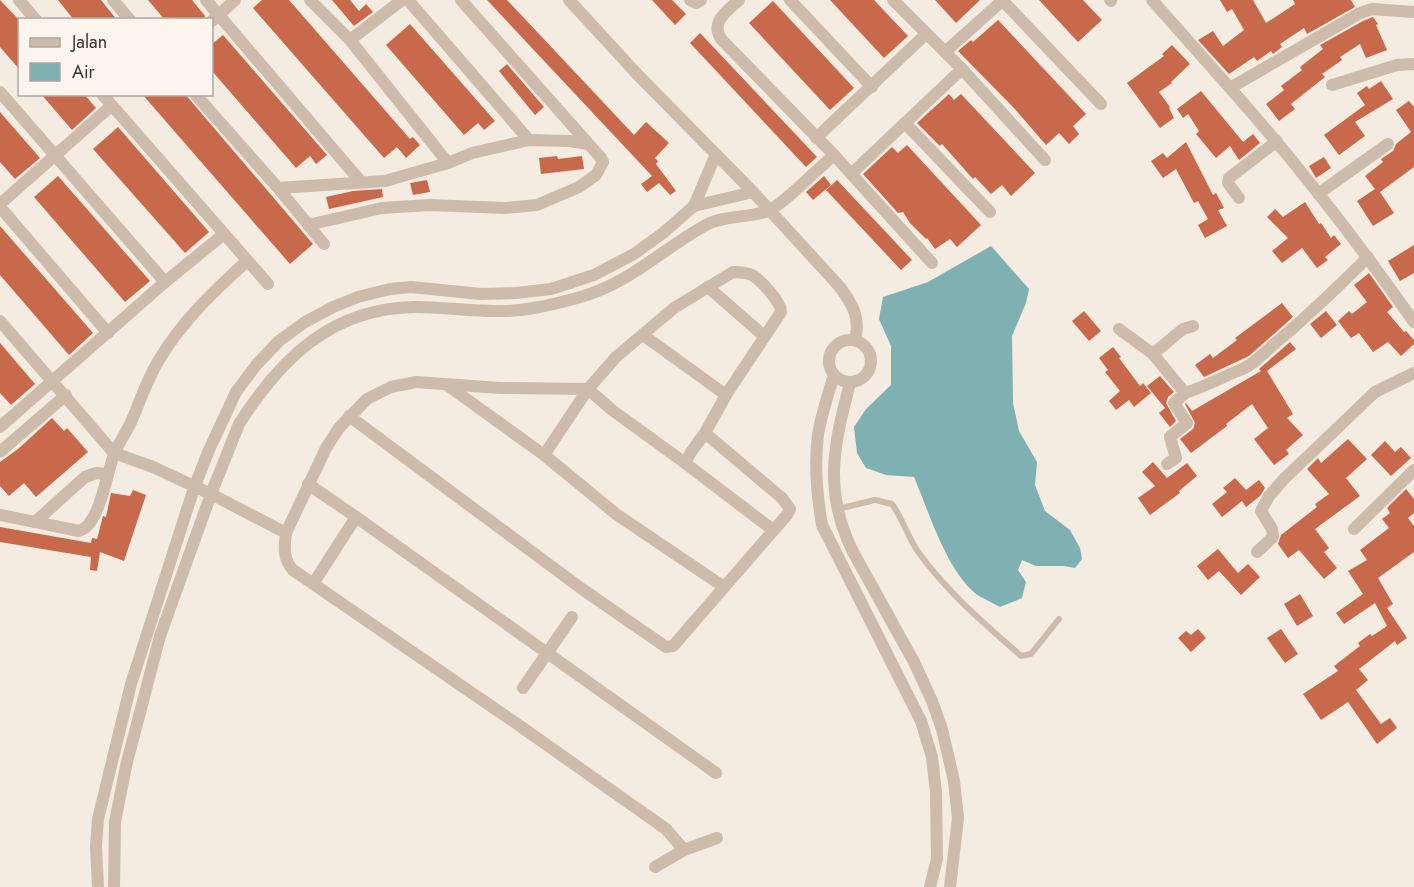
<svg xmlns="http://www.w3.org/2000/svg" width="1414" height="887" font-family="Jost,sans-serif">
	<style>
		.water { fill: #7fb0b2 }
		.building { fill: #c8694b }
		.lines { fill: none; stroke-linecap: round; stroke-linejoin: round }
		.service { stroke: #cdbbac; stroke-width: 6 }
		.minor { stroke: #cdbbac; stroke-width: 12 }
	</style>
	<rect width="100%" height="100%" fill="#f4ebe1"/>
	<path class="water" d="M991 246 1029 289 1026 303 1012 336 1013 403 1019 431 1037 462 1035 485 1045 511 1070 530 1080 548 1082 559 1075 568 1064 566H1036L1022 560 1018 570 1026 582 1022 598 1000 607C993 603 986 600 979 596 948 575 929 512 914 477L886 475 866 468 857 453 854 427 866 409 891 385V346L879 319 883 297 928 282Z"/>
	<g class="building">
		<path d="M0 0 20 21V70L0 47Z"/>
		<path d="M58 0H101L117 20H74Z"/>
		<path d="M148 0H192L205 16 204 20H165Z"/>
		<path d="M262 0H289L410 139 413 137 420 145 406 158 397 147 384 158 253 8Z"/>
		<path d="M332 0H350L359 11 366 4 373 12 354 26Z"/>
		<path d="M487 0H507L634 135 646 122 669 143 655 158 658 161 656 164 676 191 670 195 659 183 647 192 641 184 652 176Z"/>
		<path d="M652 0H672L686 14 675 25Z"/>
		<path d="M830 0H874L908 36 884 58Z"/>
		<path d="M935 0H980L956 23Z"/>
		<path d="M1039 0H1083L1102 20 1078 42Z"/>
		<path d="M1220 0H1253L1266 23 1295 4 1293 0H1351L1355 7 1307 34 1304 28 1280 44 1282 47 1273 54 1271 51 1257 61 1254 57 1229 74 1198 40 1213 31 1223 46 1244 30 1232 9 1227 12Z"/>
		<path d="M773 1 854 88 830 110 749 23Z"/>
		<path d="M1373 17 1378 24 1376 25 1387 50 1366 58 1360 44 1340 57 1342 60 1322 74 1325 77 1291 104 1295 109 1279 121 1266 104 1284 90 1281 86 1302 70 1300 67 1323 49 1320 45 1363 21Z"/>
		<path d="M998 20 1086 114 1073 126 1079 134 1069 144 1059 133 1046 145 1014 108 958 51 971 40 973 42Z"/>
		<path d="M410 24 495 121 484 130 478 123 464 135 386 45Z"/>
		<path d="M700 33 817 157 806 167 690 43Z"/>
		<path d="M223 35 327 155 316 164 310 156 296 168 212 71V44Z"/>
		<path d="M1172 45 1190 64 1171 82 1172 83 1159 92 1170 107 1169 108 1174 118 1160 128 1127 83 1164 56 1162 54Z"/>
		<path d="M507 64 544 107 535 115 499 71Z"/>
		<path d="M1381 81 1393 99 1355 122 1365 136 1339 155 1324 135 1365 105 1357 93 1367 86 1369 89Z"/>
		<path d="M1201 91 1243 142 1253 134 1260 143 1239 160 1230 146 1216 158 1196 134 1199 131 1188 114 1183 118 1177 109Z"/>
		<path d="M41 94H84L96 108 72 130Z"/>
		<path d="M142 94H185L313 244 290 264Z"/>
		<path d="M949 94 954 100 961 94 1035 173 1011 196 1002 185 991 194 975 177 973 179 942 144 940 146 917 123Z"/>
		<path d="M1409 101 1414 107V167L1380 192 1394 213 1373 226 1357 201 1375 189 1365 176 1383 162 1381 159 1393 151 1396 144 1411 132 1396 110Z"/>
		<path d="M0 112 40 158 15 179 0 162Z"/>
		<path d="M118 127 209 232 185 253 93 149Z"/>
		<path d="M1186 142 1213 195 1216 193 1224 208 1218 210 1227 226 1205 238 1198 225 1208 219 1198 201 1194 203 1176 169 1163 178 1151 161 1163 153 1167 158Z"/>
		<path d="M907 145 981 225 957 247 950 239 935 249 927 238 926 239 910 223 903 212 898 213 863 174 892 147 898 153Z"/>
		<path d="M557 156 558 159 582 156 584 169 541 174 539 158Z"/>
		<path d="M1324 157 1331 168 1316 178 1309 166Z"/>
		<path d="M58 176 150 281 125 302 34 197Z"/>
		<path d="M824 176 831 185 813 200 806 192Z"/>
		<path d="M427 180 430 192 413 195 410 183Z"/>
		<path d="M837 180 912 260 901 270 826 190Z"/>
		<path d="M382 189 383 197 329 209 326 197 353 191Z"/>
		<path d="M1305 202 1319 224 1321 223 1331 238 1334 235 1341 244 1325 257 1328 260 1317 268 1302 248 1282 263 1272 251 1288 238 1267 217 1275 209 1283 217Z"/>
		<path d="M0 226 93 333 69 355 0 275Z"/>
		<path d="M1414 245V273L1400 281 1388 261Z"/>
		<path d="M1369 273 1393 307 1387 312 1404 332 1406 331 1414 340V344L1401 356 1388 342 1373 352 1359 333 1351 338 1338 321 1349 311 1352 314 1367 302 1354 285Z"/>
		<path d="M1282 303 1293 317 1249 356 1204 377 1195 365 1210 354 1213 358 1237 340 1235 338Z"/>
		<path d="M1084 311 1101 331 1089 341 1072 321Z"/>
		<path d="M1326 311 1337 325 1321 338 1310 324Z"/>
		<path d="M1290 342 1296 349 1267 371 1293 414 1287 418 1303 435 1286 450 1289 454 1274 465 1254 439 1268 428 1252 404 1226 424 1227 426 1191 453 1180 439 1193 429 1195 423 1185 404 1186 403 1192 411 1261 371 1259 369Z"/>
		<path d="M0 343 35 384 11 405 0 393Z"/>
		<path d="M1113 347 1121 357 1119 358 1140 386 1143 383 1151 393 1134 407 1129 400 1116 410 1109 401 1120 391 1105 372 1108 370 1099 358Z"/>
		<path d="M1160 376 1174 392 1168 397 1166 403 1176 421 1170 427 1159 413 1165 408 1147 386Z"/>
		<path d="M52 418 64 431 67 428 88 452 36 497 24 483 9 496 0 486V462L18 449Z"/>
		<path d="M1348 439 1367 459 1346 478 1360 496 1315 529 1329 548 1324 552 1337 568 1324 579 1299 550 1288 558 1278 544 1281 535 1317 507 1315 504 1329 494 1307 469 1318 458 1321 463Z"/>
		<path d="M1385 441 1395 452 1401 447 1411 458 1391 476 1371 455Z"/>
		<path d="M1153 462 1167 478 1187 463 1197 476 1179 491 1180 493 1150 515 1138 498 1155 486 1142 472Z"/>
		<path d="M1235 478 1246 490 1259 480 1265 488 1260 496 1246 507 1242 501 1222 517 1212 504 1227 492 1223 488Z"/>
		<path d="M1406 489 1414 499V513L1408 518 1414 526V552L1378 578 1393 604 1387 608 1407 638 1397 645 1395 641 1359 669 1368 680 1356 690 1381 724 1390 718 1397 728 1377 744 1348 702 1321 720 1303 694 1338 671 1334 666 1360 646 1358 643 1370 634 1372 636 1387 626 1375 603 1344 624 1336 613 1363 594 1348 571 1367 560 1360 550 1389 528 1382 519 1390 513 1387 508Z"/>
		<path d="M133 490 146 495 124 561 100 552 97 571 90 570 91 557 0 542V527L91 543 92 538 97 539 103 516 106 517 111 493 130 496Z"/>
		<path d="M1218 549 1238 573 1248 564 1260 577 1241 595 1219 571 1208 580 1197 566Z"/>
		<path d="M1300 594 1313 616 1297 626 1284 604Z"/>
		<path d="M1198 629 1206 638 1191 652 1178 638 1186 631 1191 635Z"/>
		<path d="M1281 629 1298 654 1285 663 1267 638Z"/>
	</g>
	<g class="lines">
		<path class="service" d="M838 509 875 500 892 504C903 519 908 538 919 553 947 592 985 624 1021 656L1031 654 1059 619"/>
		<g class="minor">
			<path d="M19 0 36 20"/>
			<path d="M113 0 130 20"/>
			<path d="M206 0 361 182"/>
			<path d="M310 0 350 40 448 163"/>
			<path d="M408 0 529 140"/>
			<path d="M569 0 637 74 753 192 839 286C852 303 861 318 855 340"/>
			<path d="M690 0 696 3 701 0"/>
			<path d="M739 0C727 11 710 22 721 39L834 155 932 263"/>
			<path d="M790 0 872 87"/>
			<path d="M893 0 962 69 1045 160"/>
			<path d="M1002 0 1101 104"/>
			<path d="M1110 0 1111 1"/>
			<path d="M1152 0 1230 88 1360 13 1372 9 1414 12"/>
			<path d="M212 21 235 0"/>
			<path d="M350 40 402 0"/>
			<path d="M945 52 1003 0"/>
			<path d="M1332 85 1397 65 1414 64"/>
			<path d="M1230 88C1296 162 1357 241 1414 322"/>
			<path d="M0 92 165 282"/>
			<path d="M102 94 268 284"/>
			<path d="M195 94 278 188 324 244"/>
			<path d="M905 123 990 212"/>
			<path d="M816 138 926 34"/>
			<path d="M851 174 962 69"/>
			<path d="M278 188 385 181 448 163 472 153 529 140 570 141 588 144"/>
			<path d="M1318 194 1388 144"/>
			<path d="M1239 198 1228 183 1229 178 1277 141"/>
			<path d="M0 204 111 106"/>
			<path d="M694 206 753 192"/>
			<path d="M0 207 108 333"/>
			<path d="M308 225 382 208 430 205 505 208 537 205 579 187 596 175 603 162 601 158 461 0"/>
			<path d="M708 287 764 336"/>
			<path d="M0 321 114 453 153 467 211 494 286 533C284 547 283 559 293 570L520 726 666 829 684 850 717 838"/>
			<path d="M1119 329 1153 354 1185 393 1174 403 1187 423 1170 437 1176 458 1167 464"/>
			<path d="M643 335 726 395"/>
			<circle cx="850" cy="361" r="21"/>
			<path d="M1153 354 1183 329 1193 326"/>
			<path d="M834 375C828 395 821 415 818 435 814 465 817 496 822 525L921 721 932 757 936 792 937 859 930 887"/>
			<path d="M850 383C834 445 823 489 852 550L914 662 932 701 942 729 954 781 958 818 950 887"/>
			<path d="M447 385 544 455 616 514 724 587"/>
			<path d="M1185 393C1205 387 1222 377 1240 370 1252 366 1264 353 1273 345 1307 317 1337 288 1368 257"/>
			<path d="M349 416 582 589 666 647 673 646 787 515 790 509 782 498 705 433"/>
			<path d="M0 427 165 282 224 234"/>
			<path d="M0 452 66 395"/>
			<path d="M685 463 773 530"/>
			<path d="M308 484 356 517 313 584"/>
			<path d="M0 515 79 531C100 525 106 474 114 455 118 444 126 433 131 422 140 402 147 379 159 360 182 321 214 291 247 261"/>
			<path d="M356 517 716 773"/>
			<path d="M35 522 85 477 96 473 108 474"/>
			<path d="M1354 529 1414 470"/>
			<path d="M286 533 326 448 339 428 367 399 391 387 416 382 500 388 588 389 612 410 685 463 691 452 705 433 726 395 781 312C781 302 761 280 752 275 745 272 740 272 733 272L674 308 616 357 588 389 544 455"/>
			<path d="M1257 552 1273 537 1272 529 1261 511 1269 496 1284 479 1375 392 1414 373"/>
			<path d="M523 688 572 617"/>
			<path d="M655 867 684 850"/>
			<path d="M98 887 96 846 98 819 131 684 194 488 209 450 236 392 257 364 279 341 305 322 333 307 358 297 390 289 411 287 481 294 516 293 551 289 594 275 634 254 663 233 694 206 716 154"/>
			<path d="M114 887 115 822 126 766 160 636 211 494 239 424C281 358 332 308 415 307 442 307 469 311 496 311 523 312 551 305 577 298 628 285 662 249 706 225 724 215 749 218 768 211 780 207 821 166 834 155"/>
		</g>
	</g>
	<rect x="18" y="18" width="195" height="78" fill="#fbf5ee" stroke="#aea6a0" stroke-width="1.5"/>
	<rect x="30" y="38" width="30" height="9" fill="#cdbbac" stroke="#aea6a0" stroke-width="1.5"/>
	<text x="72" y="48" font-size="18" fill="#3b302b">Jalan</text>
	<rect x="30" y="63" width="30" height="18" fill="#7fb0b2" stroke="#aea6a0" stroke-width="1.5"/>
	<text x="72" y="78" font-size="18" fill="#3b302b">Air</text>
</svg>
